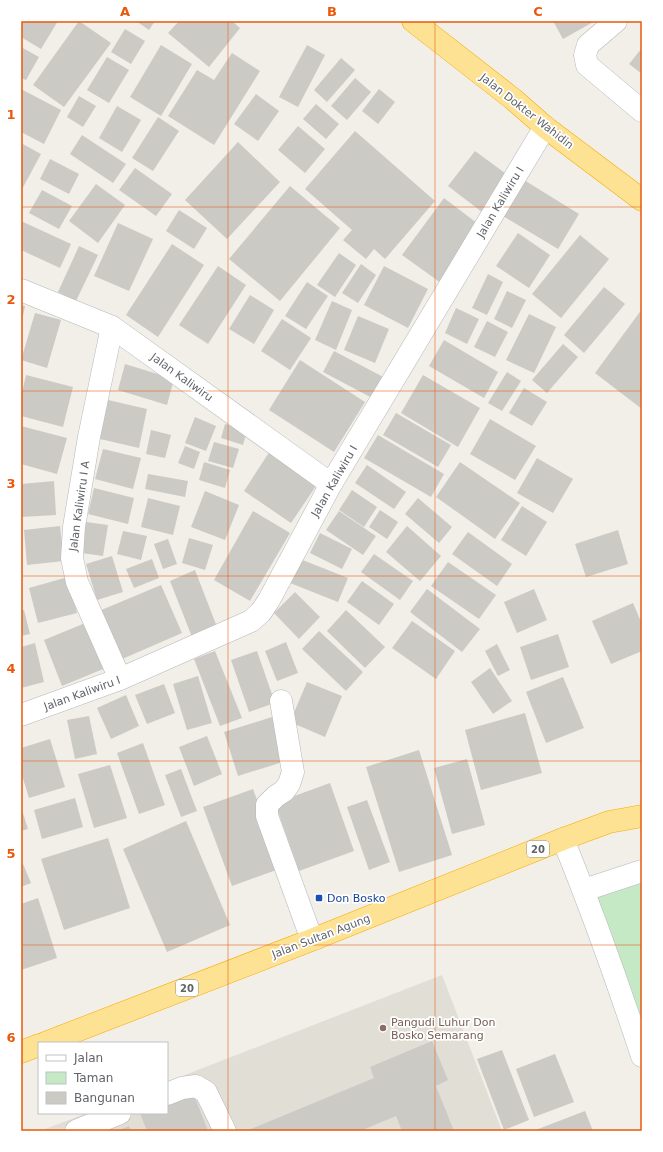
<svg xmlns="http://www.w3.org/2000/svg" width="663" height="1152" font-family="'DejaVu Sans',sans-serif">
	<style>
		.education { fill: #e1ded6 }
		.green { fill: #c5e8c5 }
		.building { fill: #cccac5 }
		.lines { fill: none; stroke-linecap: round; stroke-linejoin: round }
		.minor-casing { stroke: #b5b8bc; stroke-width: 23 }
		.highway-casing { stroke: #f9ab00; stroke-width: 23 }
		.minor { stroke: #fff; stroke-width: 22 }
		.highway { stroke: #fde293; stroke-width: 22 }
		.grid { fill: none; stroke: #e8590c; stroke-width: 1; stroke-opacity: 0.55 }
		.transit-dot { fill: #1a4fb4; stroke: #fff; stroke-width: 1.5 }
		.education-dot { fill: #8d6e63; stroke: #fff; stroke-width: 1.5 }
		.labels { text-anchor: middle; stroke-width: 3.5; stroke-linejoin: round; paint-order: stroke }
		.shield { fill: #fff; stroke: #8f9295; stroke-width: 1 }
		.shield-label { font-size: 10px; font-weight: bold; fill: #5f6368 }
		.street-label { font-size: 11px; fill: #5f6368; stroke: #fff }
		.transit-label { font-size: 11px; fill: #164399; stroke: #fff; text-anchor: start }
		.education-label { font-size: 11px; fill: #785e54; stroke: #fff; text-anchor: start }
		.neatline { fill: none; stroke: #e8590c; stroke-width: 1.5 }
		.grid-label { font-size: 13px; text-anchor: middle; font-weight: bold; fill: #e8590c }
	</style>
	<rect width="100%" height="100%" fill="#f1efe8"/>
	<path class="education" d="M442 975 502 1131H40L87 1113H167V1082Z"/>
	<path class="green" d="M642 877V1029L596 897Z"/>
	<g class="building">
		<path d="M21 21H58L41 49 21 37Z"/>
		<path d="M79 21 111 43 64 107 33 85Z"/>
		<path d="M136 21H155L149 30Z"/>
		<path d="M179 21H232L240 28 209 67 168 33Z"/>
		<path d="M553 21H595L563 39Z"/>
		<path d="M125 29 145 41 131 64 111 52Z"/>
		<path d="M161 45 192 64 161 116 130 97Z"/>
		<path d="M307 45 325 55 298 107 279 97Z"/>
		<path d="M21 47 39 57 26 80 21 78Z"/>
		<path d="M642 48V74L629 64Z"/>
		<path d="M232 53 260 71 214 145 168 116 197 70 214 80Z"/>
		<path d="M107 57 129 70 109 103 87 90Z"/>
		<path d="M341 58 355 70 327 102 314 90Z"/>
		<path d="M355 78 371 92 347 120 331 106Z"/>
		<path d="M21 89 61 110 44 144 21 132Z"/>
		<path d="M379 89 395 102 378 124 362 111Z"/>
		<path d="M256 94 279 111 258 141 234 124Z"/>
		<path d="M79 96 96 106 83 127 67 117Z"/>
		<path d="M316 104 339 124 326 139 303 119Z"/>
		<path d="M117 106 141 120 122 152 99 138Z"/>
		<path d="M158 117 179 131 153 171 132 158Z"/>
		<path d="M298 126 325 149 305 173 278 150Z"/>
		<path d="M355 131 435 201 385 259 374 249 366 259 343 240 352 230 305 189Z"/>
		<path d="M82 135 126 164 113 183 70 154Z"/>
		<path d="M238 142 280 182 227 239 185 200Z"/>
		<path d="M21 143 41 154 21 191Z"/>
		<path d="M475 151 509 176 482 212 448 186Z"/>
		<path d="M50 159 79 174 69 194 40 179Z"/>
		<path d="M135 168 172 194 156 216 119 190Z"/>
		<path d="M524 180 579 214 558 249 503 216Z"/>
		<path d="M96 184 125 205 98 243 69 221Z"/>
		<path d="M290 186 340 228 280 301 229 259Z"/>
		<path d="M42 190 72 206 59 229 29 213Z"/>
		<path d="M444 198 482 227 441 283 402 255Z"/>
		<path d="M179 210 207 228 194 249 166 231Z"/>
		<path d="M21 221 71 244 60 268 21 250Z"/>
		<path d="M118 223 153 239 129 291 94 276Z"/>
		<path d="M518 233 550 255 529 288 496 266Z"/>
		<path d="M580 235 609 259 561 318 532 294Z"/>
		<path d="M172 244 204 265 158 337 126 315Z"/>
		<path d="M79 246 98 255 76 301 58 292Z"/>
		<path d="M339 253 356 265 335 297 317 285Z"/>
		<path d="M361 264 376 275 358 303 342 293Z"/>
		<path d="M218 266 246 285 208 344 179 325Z"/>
		<path d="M384 266 428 289 408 328 364 305Z"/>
		<path d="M488 274 503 282 487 315 472 308Z"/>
		<path d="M307 282 328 296 306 329 285 316Z"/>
		<path d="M604 287 625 304 584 353 564 335Z"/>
		<path d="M507 291 526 300 512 328 494 319Z"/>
		<path d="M250 295 274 310 254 344 229 329Z"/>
		<path d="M332 301 352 310 336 350 315 340Z"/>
		<path d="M21 305 25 306 22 321H21Z"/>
		<path d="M456 308 479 319 467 344 445 333Z"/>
		<path d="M642 309V409L595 373Z"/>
		<path d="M35 313 61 320 47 368 21 360Z"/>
		<path d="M529 314 556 327 534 373 506 360Z"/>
		<path d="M358 316 389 329 375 363 344 350Z"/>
		<path d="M282 319 311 338 290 370 261 351Z"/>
		<path d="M487 321 508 332 495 357 474 347Z"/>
		<path d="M444 340 498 372 484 398 429 366Z"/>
		<path d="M563 344 578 357 547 393 532 380Z"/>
		<path d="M334 351 387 379 376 400 323 372Z"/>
		<path d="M300 360 365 402 334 452 269 410Z"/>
		<path d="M125 364 174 379 167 405 118 390Z"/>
		<path d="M507 372 521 381 502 411 488 403Z"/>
		<path d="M26 375 73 387 63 427 21 416V397Z"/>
		<path d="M423 375 480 408 458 447 401 413Z"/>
		<path d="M524 388 547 402 532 426 509 413Z"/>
		<path d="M108 400 147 409 139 448 100 439Z"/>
		<path d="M396 413 451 445 438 467 383 435Z"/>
		<path d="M195 417 216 426 206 451 185 443Z"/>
		<path d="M490 419 536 446 515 480 470 454Z"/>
		<path d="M225 424 247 431 243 445 221 438Z"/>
		<path d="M21 426 67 438 57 474 21 464Z"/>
		<path d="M151 430 171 435 165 458 146 454Z"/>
		<path d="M378 435 444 474 431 497 364 458Z"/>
		<path d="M214 442 239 449 233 468 208 461Z"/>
		<path d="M185 446 200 452 194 469 178 463Z"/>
		<path d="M103 449 141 458 133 489 95 479Z"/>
		<path d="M270 451 318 483 291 523 244 491Z"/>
		<path d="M537 458 573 479 553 513 517 493Z"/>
		<path d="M204 462 230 470 225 488 199 480Z"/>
		<path d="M460 462 520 503 495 539 436 497Z"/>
		<path d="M367 465 406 492 394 509 355 483Z"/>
		<path d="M148 474 188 481 185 497 145 489Z"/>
		<path d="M54 481 56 515 21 517V484Z"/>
		<path d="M94 488 134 498 128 524 88 514Z"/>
		<path d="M352 490 377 507 364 527 339 510Z"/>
		<path d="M205 491 239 505 225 540 191 527Z"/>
		<path d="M148 498 180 506 173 535 141 527Z"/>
		<path d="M418 498 452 527 439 543 405 514Z"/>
		<path d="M522 506 547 522 526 556 501 540Z"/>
		<path d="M380 510 398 522 387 539 369 527Z"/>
		<path d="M253 511 290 533 250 601 214 580Z"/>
		<path d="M339 511 376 536 363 555 326 530Z"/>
		<path d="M86 522 108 525 103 556 81 553Z"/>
		<path d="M60 526 64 561 27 565 24 530Z"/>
		<path d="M407 526 441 556 420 581 386 552Z"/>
		<path d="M618 530 628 564 586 577 575 544Z"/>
		<path d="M123 531 147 536 141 560 117 554Z"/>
		<path d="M468 532 512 564 497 586 452 554Z"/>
		<path d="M320 533 352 549 342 569 310 553Z"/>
		<path d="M189 538 213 545 205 570 182 563Z"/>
		<path d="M168 539 177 564 163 569 154 544Z"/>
		<path d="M374 554 413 581 400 600 361 572Z"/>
		<path d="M112 556 123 592 97 600 86 564Z"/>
		<path d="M152 559 159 578 134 588 126 569Z"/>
		<path d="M300 559 348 578 338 602 290 583Z"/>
		<path d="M448 562 496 595 479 619 431 586Z"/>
		<path d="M195 570 217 627 192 637 170 581Z"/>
		<path d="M68 577 77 613 38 623 29 588Z"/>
		<path d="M362 581 394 604 379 625 347 602Z"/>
		<path d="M161 585 182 633 120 660 99 611Z"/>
		<path d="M427 589 480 629 462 652 410 612Z"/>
		<path d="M534 589 547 620 517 633 504 602Z"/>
		<path d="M295 592 320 617 299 639 274 613Z"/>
		<path d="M633 603 642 624V651L611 664 592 621Z"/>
		<path d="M21 610H24L30 634 21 636Z"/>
		<path d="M346 610 385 647 365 668 327 631Z"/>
		<path d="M90 621 108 667 62 686 44 640Z"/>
		<path d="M412 621 455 651 436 679 392 648Z"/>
		<path d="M319 631 363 672 346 691 302 649Z"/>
		<path d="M558 634 569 667 531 680 520 647Z"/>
		<path d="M286 642 298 673 277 681 265 651Z"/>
		<path d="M35 643 44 682 21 688V647Z"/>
		<path d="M497 644 510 670 498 676 485 651Z"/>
		<path d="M215 651 242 718 220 726 194 659Z"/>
		<path d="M257 651 275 703 249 712 231 660Z"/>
		<path d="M490 668 512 701 493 714 471 682Z"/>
		<path d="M198 676 212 723 187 730 173 684Z"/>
		<path d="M563 677 584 728 546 743 526 692Z"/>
		<path d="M307 682 342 696 325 737 290 722Z"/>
		<path d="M164 684 175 713 147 724 135 695Z"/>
		<path d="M126 695 139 726 111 739 97 708Z"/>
		<path d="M525 713 542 773 481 790 465 730Z"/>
		<path d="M89 716 97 754 75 759 67 720Z"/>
		<path d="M272 717 286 761 238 776 224 732Z"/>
		<path d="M207 736 222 774 194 786 179 747Z"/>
		<path d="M50 739 65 787 29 798 21 772V748Z"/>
		<path d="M143 743 165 805 139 814 117 753Z"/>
		<path d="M419 750 452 855 399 872 366 767Z"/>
		<path d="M467 759 485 825 452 834 434 768Z"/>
		<path d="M110 765 127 818 94 828 78 774Z"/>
		<path d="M181 769 197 811 181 817 165 775Z"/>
		<path d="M330 783 354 851 299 871 275 803Z"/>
		<path d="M253 789 282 868 232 886 203 807Z"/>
		<path d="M75 798 83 827 42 839 34 810Z"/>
		<path d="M367 800 390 862 369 870 347 807Z"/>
		<path d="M21 807 28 829 21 831Z"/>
		<path d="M186 821 230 925 167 952 123 849Z"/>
		<path d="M108 838 130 908 64 930 41 859Z"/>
		<path d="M21 859 31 883 21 887Z"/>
		<path d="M38 898 57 958 21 970V904Z"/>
		<path d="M432 1041 448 1080 436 1086 454 1131H402L396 1116 360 1131H246L374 1078 370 1067Z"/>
		<path d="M502 1050 529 1120 504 1130 477 1059Z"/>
		<path d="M555 1054 574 1102 534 1117 516 1069Z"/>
		<path d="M192 1090 208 1131H147L140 1113H167V1100Z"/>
		<path d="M585 1111 593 1131H533Z"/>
		<path d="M129 1126 131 1131H117Z"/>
	</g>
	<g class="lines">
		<defs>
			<g id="minor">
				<path d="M616 21 588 45 585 55 587 65 642 111"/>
				<path d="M21 290 112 327 331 484"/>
				<path d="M112 327 89 437 74 527 72 558 77 582 120 679"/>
				<path d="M281 701 293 772 289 784 284 791 276 796 267 805V816L308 929 314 939"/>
				<path d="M21 715 120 679 251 621 261 612 269 600 331 484 545 127"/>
				<path d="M563 839C592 911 618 983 642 1056"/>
				<path d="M584 890 642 871"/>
				<path d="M167 1094 182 1088 196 1086 206 1092 225 1131"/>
				<path d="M76 1131 120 1113"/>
			</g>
			<g id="highway">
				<path d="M413 21 513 99 545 127 642 200"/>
				<path d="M45 1043 314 939 563 839 609 822 642 816"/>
				<path d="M21 1052 39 1045"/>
			</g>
		</defs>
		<use href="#minor" class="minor-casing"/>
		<use href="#highway" class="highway-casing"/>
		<use href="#minor" class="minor"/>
		<use href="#highway" class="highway"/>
	</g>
	<path class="grid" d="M228 21V1131M435 21V1131M21 207H642M21 391H642M21 576H642M21 761H642M21 945H642"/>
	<rect class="transit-dot" x="315" y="894" width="8" height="8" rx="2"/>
	<circle class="education-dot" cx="383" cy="1028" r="4"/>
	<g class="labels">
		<g class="shield">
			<rect x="527" y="841" width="22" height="16" rx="3"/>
			<rect x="176" y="980" width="22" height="16" rx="3"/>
		</g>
		<g class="shield-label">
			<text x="538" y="853">20</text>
			<text x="187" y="992">20</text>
		</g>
		<g class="street-label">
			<text transform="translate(527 111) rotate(38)" y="4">Jalan Dokter Wahidin</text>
			<text transform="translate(500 202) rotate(-59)" y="4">Jalan Kaliwiru I</text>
			<text transform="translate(182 377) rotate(36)" y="4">Jalan Kaliwiru</text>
			<text transform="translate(334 481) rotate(-60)" y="4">Jalan Kaliwiru I</text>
			<text transform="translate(79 506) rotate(-82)" y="4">Jalan Kaliwiru I A</text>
			<text transform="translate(82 693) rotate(-20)" y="4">Jalan Kaliwiru I</text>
			<text transform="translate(321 936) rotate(-21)" y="4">Jalan Sultan Agung</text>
		</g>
		<g class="transit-label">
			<text x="327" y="902">Don Bosko</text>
		</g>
		<g class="education-label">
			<text x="391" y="1026">Pangudi Luhur Don<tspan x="391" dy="13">Bosko Semarang</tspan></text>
		</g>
	</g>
	<rect width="663" height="1152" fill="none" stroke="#ffffff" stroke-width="44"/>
	<rect x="38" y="1042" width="130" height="72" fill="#ffffff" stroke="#bfc1c3"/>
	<rect x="46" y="1055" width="20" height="6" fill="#ffffff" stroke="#bfc1c3"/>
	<text x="74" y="1062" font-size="12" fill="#5f6368">Jalan</text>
	<rect x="46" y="1072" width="20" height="12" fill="#c5e8c5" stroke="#bfc1c3"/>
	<text x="74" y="1082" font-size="12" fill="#5f6368">Taman</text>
	<rect x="46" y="1092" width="20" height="12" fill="#cccac5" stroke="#bfc1c3"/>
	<text x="74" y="1102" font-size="12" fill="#5f6368">Bangunan</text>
	<rect x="22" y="22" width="619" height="1108" class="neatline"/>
	<g class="grid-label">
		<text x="125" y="16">A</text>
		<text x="332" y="16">B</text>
		<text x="538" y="16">C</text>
		<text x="11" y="119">1</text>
		<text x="11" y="304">2</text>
		<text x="11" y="488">3</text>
		<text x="11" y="673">4</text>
		<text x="11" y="858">5</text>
		<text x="11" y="1042">6</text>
	</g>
</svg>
